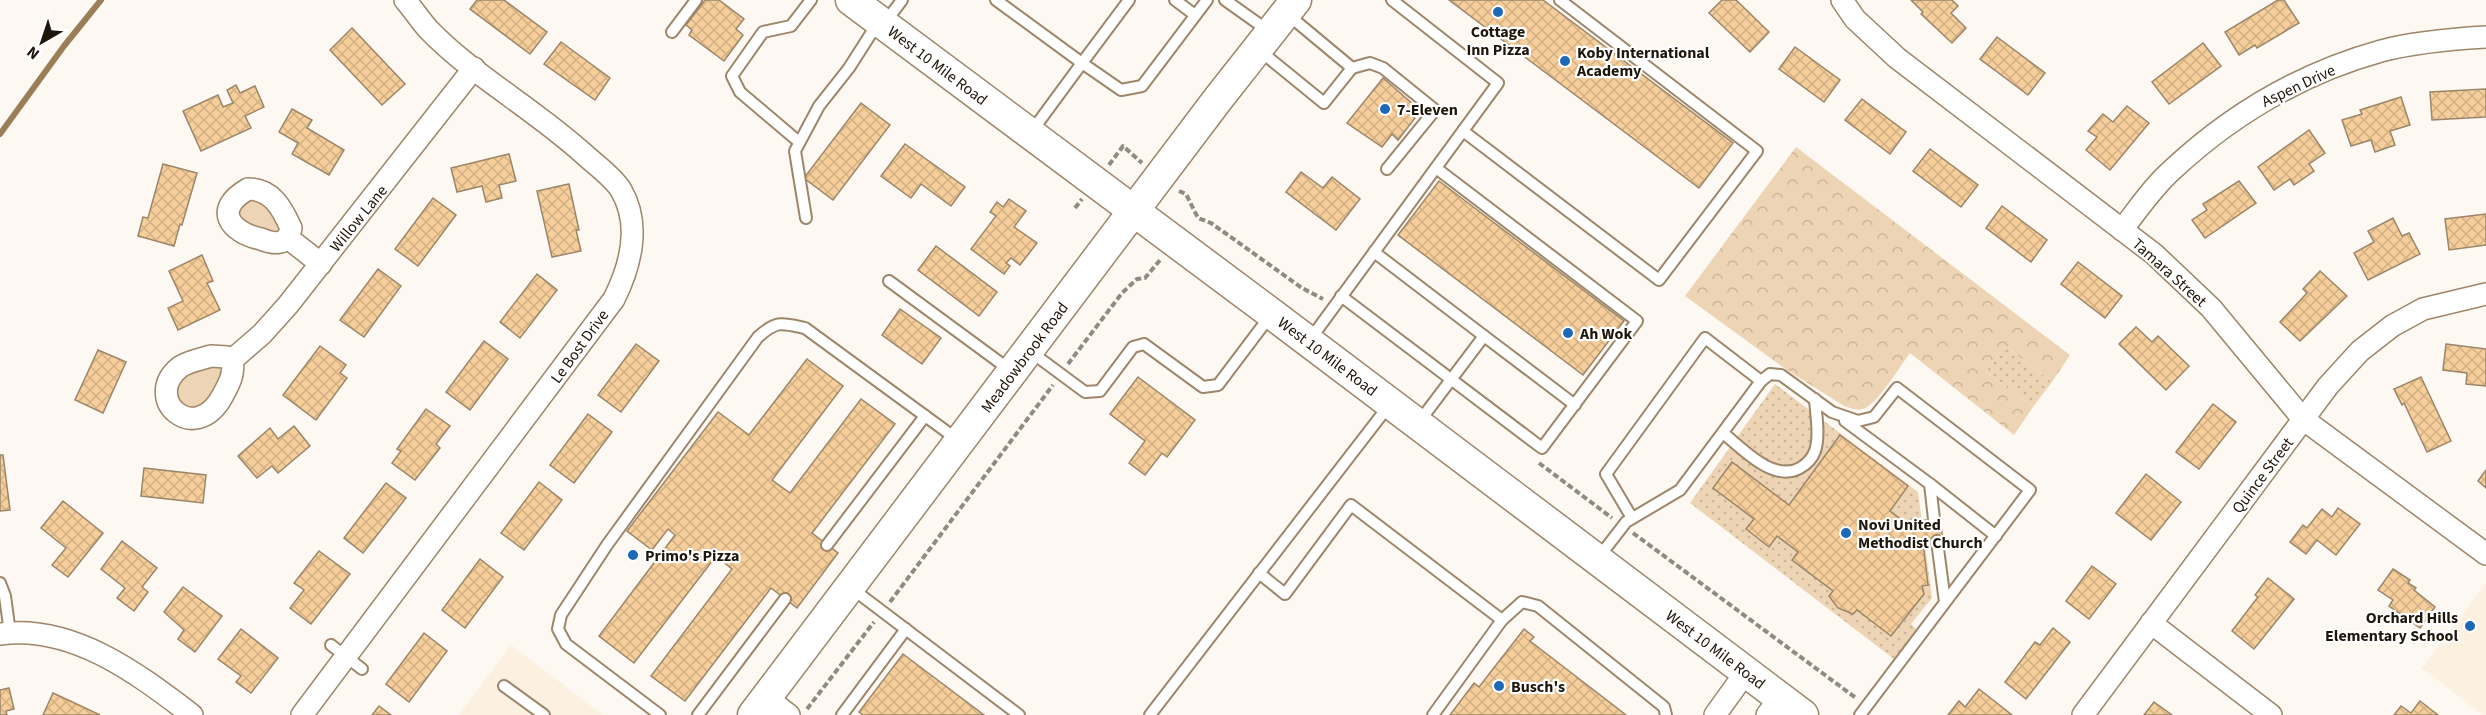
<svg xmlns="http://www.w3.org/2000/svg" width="2486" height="715" font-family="'Source Sans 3',sans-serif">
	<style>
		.built { fill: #fcf0e1 }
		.grass { fill: #edd4b4 }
		.forest { fill: url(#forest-crowns) }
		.garden { fill: url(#garden-dots) }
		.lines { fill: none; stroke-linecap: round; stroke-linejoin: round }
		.stream { stroke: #9b7e57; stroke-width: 6 }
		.building { fill: url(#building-cross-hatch); stroke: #9c8669; stroke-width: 1.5 }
		.lane-casing { stroke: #9d866a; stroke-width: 14 }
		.street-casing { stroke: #9d866a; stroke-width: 24 }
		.secondary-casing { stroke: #9d866a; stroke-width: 33 }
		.path { stroke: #918a82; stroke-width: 4; stroke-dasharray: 6 3; stroke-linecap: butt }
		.lane { stroke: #fff; stroke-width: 10 }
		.street { stroke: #fff; stroke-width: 21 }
		.secondary { stroke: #fff; stroke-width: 30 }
		.poi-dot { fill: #1d68b7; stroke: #fff; stroke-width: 2 }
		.labels { text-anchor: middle; stroke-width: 4.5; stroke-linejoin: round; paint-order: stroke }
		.poi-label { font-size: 16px; font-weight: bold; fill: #1f160b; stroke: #fff; text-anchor: start }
		.street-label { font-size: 16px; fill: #1f160b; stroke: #fff }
	</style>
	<defs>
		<pattern id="forest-crowns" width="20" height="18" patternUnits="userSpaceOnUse" patternTransform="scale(1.5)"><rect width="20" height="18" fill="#edd4b4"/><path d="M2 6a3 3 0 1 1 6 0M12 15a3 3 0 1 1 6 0" fill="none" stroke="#cbb599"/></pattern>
		<pattern id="garden-dots" width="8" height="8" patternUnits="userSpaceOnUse" patternTransform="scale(1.5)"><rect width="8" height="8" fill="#edd4b4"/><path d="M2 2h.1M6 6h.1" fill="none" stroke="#cbb599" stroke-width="1.8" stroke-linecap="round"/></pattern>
		<pattern id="building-cross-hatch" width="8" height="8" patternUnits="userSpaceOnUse" patternTransform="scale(1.5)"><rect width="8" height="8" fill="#f5ce9b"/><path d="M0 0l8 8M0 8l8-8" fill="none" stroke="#d2b084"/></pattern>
	</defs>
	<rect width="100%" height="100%" fill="#fdf8f2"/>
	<g class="built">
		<path d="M2486 583V715H2483L2422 668Z"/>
		<path d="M511 645 603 715H459Z"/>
	</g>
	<g class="grass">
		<path d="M259 199 273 213 281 231 260 230 238 217 241 204 246 200Z"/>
		<path d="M213 363 223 366V376L204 407 190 411 178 403 176 385 187 373Z"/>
	</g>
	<path class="forest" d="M1796 147 2070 355 2052 382 2005 346 1986 372 2033 407 2014 435 1910 353C1900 366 1877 405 1863 409 1857 411 1850 408 1844 406L1787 370 1685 296Z"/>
	<g class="garden">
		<path d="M2005 346 2052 382 2033 407 1986 372Z"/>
		<path d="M1775 384 1918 492 1932 598 1911 624 1917 630 1894 659 1690 503Z"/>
	</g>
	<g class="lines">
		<path class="stream" d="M0 134 64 46 101 0"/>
	</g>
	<g class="building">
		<path d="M477 0H504L547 32 530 54 470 9Z"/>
		<path d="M705 0H719L744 19 736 29 743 35 724 61 689 35 692 30 686 25Z"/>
		<path d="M1449 0H1543L1733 143 1699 188Z"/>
		<path d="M1722 0H1736L1769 32 1750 52 1709 13Z"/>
		<path d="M1911 0H1952L1958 6 1951 13 1966 28 1952 43 1921 14 1923 12Z"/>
		<path d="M2278 0H2284L2299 23 2257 48 2255 45 2239 55 2225 32Z"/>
		<path d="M352 28 405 84 382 105 330 50Z"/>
		<path d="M1997 37 2045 73 2028 95 1980 59Z"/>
		<path d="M561 42 610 78 595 100 544 64Z"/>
		<path d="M2203 43 2221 66 2169 104 2152 82Z"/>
		<path d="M1795 47 1840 80 1824 102 1779 69Z"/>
		<path d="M1383 78 1414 105 1408 113 1415 118 1398 140 1392 134 1382 147 1347 123Z"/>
		<path d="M236 85 240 93 255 86 264 107 245 116 251 128 201 151 183 111 218 95 223 107 233 103 227 90Z"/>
		<path d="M2486 89V117L2432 120 2430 92Z"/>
		<path d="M2401 97 2410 125 2390 131 2395 145 2375 152 2371 140 2351 146 2342 120 2362 114 2360 110Z"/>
		<path d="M1862 99 1906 132 1890 154 1845 120Z"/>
		<path d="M861 103 890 125 833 200 804 178Z"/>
		<path d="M2127 106 2149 123 2110 170 2086 150 2097 137 2088 131 2103 114 2113 122Z"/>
		<path d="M292 109 312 120 307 128 344 150 329 175 292 154 298 143 279 132Z"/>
		<path d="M2309 130 2325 153 2309 164 2314 171 2294 185 2290 179 2274 190 2258 167Z"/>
		<path d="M905 144 965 187 951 206 921 184 911 198 881 176Z"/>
		<path d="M1930 149 1978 185 1961 207 1913 171Z"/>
		<path d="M509 154 516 181 499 185 502 198 486 202 482 186 457 192 451 168Z"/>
		<path d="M163 164 197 173 182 225 180 224 174 246 138 236 143 217 148 218Z"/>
		<path d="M1301 172 1323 188 1332 177 1360 199 1336 230 1286 192Z"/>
		<path d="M1439 181 1624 321 1583 375 1398 235Z"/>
		<path d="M2239 181 2256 203 2205 238 2192 220 2207 210 2203 204Z"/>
		<path d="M569 184 579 230H576L581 251 552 257 537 191Z"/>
		<path d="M433 198 456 215 418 266 395 249Z"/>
		<path d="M1009 199 1026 211 1014 227 1037 243 1020 265 1011 258 1006 263 1010 266 1004 274 971 249 996 216 990 212 997 202 1003 207Z"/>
		<path d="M2002 206 2047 240 2031 262 1986 228Z"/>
		<path d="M2486 214V245L2449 250 2445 219Z"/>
		<path d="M2393 218 2402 236 2409 233 2420 254 2368 280 2354 253 2374 242 2368 231Z"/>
		<path d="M936 246 997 292 979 316 918 270Z"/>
		<path d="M202 255 213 281 207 283 220 310 178 330 168 308 183 301 169 271Z"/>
		<path d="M2078 262 2122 296 2105 318 2061 284Z"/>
		<path d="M378 269 401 286 364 337 340 320Z"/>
		<path d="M2320 271 2347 296 2300 341 2280 322 2307 293 2303 289Z"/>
		<path d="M537 274 557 290 520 338 500 322Z"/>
		<path d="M900 309 941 338 922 364 882 335Z"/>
		<path d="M2136 327 2152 342 2158 336 2189 366 2166 390 2119 344Z"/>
		<path d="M484 341 508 359 470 410 446 392Z"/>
		<path d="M636 344 659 361 621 412 598 395Z"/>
		<path d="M2446 344 2486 349V386L2466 384 2467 373 2443 370Z"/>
		<path d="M320 346 346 365 340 373 347 378 316 420 283 395Z"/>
		<path d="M98 350 126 362 103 413 75 400Z"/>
		<path d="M807 359 843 386 772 480 790 493 861 399 895 424 812 533 838 553 797 608 771 588 685 701 651 676 732 569 716 556 634 663 599 636 675 535 668 529 652 550 627 531 718 412 749 435Z"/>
		<path d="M1138 377 1195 420 1167 457 1162 453 1145 475 1129 463 1145 441 1110 414Z"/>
		<path d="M2421 377 2451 441 2427 452 2404 403 2402 405 2394 389Z"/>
		<path d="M2213 404 2236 422 2199 469 2176 452Z"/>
		<path d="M426 409 450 426 436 444 440 448 415 480 392 463 401 451 397 449Z"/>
		<path d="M588 414 612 432 574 483 550 465Z"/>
		<path d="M294 426 310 446 278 473 272 466 257 478 238 456 270 428 278 439Z"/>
		<path d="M1840 435 1908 486 1890 511 1906 523 1940 518 1943 540 1923 543 1928 585 1922 586 1924 594 1891 636 1857 610 1853 614 1838 608 1829 596 1833 591 1792 560 1798 552 1777 536 1769 547 1746 529 1754 519 1713 488 1732 462 1789 505Z"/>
		<path d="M0 455H3L10 510 0 511Z"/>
		<path d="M144 468 206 475 203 503 141 496Z"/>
		<path d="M2486 470V488L2478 481Z"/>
		<path d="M2146 474 2181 502 2151 540 2116 513Z"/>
		<path d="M539 482 562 500 524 550 501 533Z"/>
		<path d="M386 483 406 498 363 553 344 538Z"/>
		<path d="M63 501 103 533 68 577 52 565 66 548 41 528Z"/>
		<path d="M2338 508 2360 524 2336 555 2317 540 2306 554 2290 542 2303 525 2307 528 2322 509 2332 517Z"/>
		<path d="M122 541 157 568 142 587 148 592 134 611 117 598 125 588 101 569Z"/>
		<path d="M319 551 350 574 311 624 290 608 304 590 294 583Z"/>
		<path d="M480 559 503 577 465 628 442 610Z"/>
		<path d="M2092 566 2116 584 2089 619 2066 601Z"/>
		<path d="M2393 569 2410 580 2408 583 2416 588 2414 590 2435 607 2420 628 2389 606 2393 600 2378 590Z"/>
		<path d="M2268 578 2294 599 2254 649 2232 631 2258 597 2255 595Z"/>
		<path d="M183 587 222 616 195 652 178 639 184 630 164 612Z"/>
		<path d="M2053 628 2070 642 2026 699 2005 682 2035 642 2040 645Z"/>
		<path d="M241 629 278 658 251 693 236 682 241 676 218 659Z"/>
		<path d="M1524 629 1534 637 1530 641 1626 715H1450L1474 683 1479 687Z"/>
		<path d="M424 633 447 651 409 702 386 684Z"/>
		<path d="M903 654 984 715H863L859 712Z"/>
		<path d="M9 688 14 709 6 711 7 715H0V690Z"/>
		<path d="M1979 689 2012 715H1948L1959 701 1965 707Z"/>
		<path d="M53 693 100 715H43Z"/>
		<path d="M2420 701 2438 715H2394L2401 706 2411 713Z"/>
		<path d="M2154 702 2172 715H2144Z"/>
		<path d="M379 706 391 715H372Z"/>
	</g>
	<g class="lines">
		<defs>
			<g id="lane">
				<path d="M996 0 1082 63 1129 0"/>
				<path d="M1175 0 1195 15"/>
				<path d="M1225 0 1270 32"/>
				<path d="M884 24 902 0"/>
				<path d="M672 32 696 0"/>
				<path d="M1259 50 1324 103 1352 68 1286 13"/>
				<path d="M1352 68 1370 63 1383 68 1435 110 1387 169"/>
				<path d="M1032 131 1082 63 1121 90 1142 86 1207 0"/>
				<path d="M1463 131 1659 280 1757 151 1560 0"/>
				<path d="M799 142 740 92 732 76 763 32 791 26 811 0"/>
				<path d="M806 218 795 151 819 106 849 68 879 21"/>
				<path d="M1374 252 1484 336 1419 422"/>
				<path d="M889 281 1010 370"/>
				<path d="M1341 296 1542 448 1637 321 1436 168"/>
				<path d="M1484 336 1575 405"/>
				<path d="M1309 341 1498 83 1392 0"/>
				<path d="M1031 352 1085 392 1100 391 1133 347 1144 344 1203 387 1218 385 1270 316"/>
				<path d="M1845 421 1930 484 1934 519"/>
				<path d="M1723 433C1742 448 1773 483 1800 468 1807 464 1812 459 1815 451 1820 436 1816 415 1815 399"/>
				<path d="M1930 484 1996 536"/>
				<path d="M1632 518 1606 474 1705 338 1761 381"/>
				<path d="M1937 541 1945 602"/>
				<path d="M827 545 925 416"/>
				<path d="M1599 557 1626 522 1680 490 1761 381 1770 374 1781 375 1832 412 1858 421 1874 417 1897 388 2030 490 1860 715"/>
				<path d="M1259 573 1285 594 1351 505 1502 620 1433 715"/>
				<path d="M0 583 5 596 10 633"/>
				<path d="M850 587 1019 715"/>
				<path d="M1502 620 1522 602 1538 606 1664 707 1666 715"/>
				<path d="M331 645 362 669"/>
				<path d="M504 686 544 715"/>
				<path d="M660 715 566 644 558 629 561 615 607 545 758 337C777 320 782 323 805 328L958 440"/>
				<path d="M698 715 785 599"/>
				<path d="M842 715 906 629"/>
				<path d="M1150 715 1390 404"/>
			</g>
			<g id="street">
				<path d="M1842 0 1855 19 1897 58 2154 254 2211 308 2303 419 2486 554"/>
				<path d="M248 189C272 189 282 208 291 228 289 235 288 241 280 242 274 244 266 241 261 239 229 232 213 209 248 189Z"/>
				<path d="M2122 230C2138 209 2153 187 2172 170 2232 114 2302 73 2381 51 2414 42 2452 39 2486 37"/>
				<path d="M288 238 321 264"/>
				<path d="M211 356 227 357 232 360C235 373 229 384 223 395 195 448 141 398 180 367 189 361 201 359 211 356Z"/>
				<path d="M232 360 262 334 288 305 474 68"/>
				<path d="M2151 623 2271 715"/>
				<path d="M0 634C73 624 138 674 192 715"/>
				<path d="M767 698 789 715"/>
				<path d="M302 715 614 299C631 265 641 224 621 190 613 177 596 165 585 155 536 110 472 75 428 29 420 20 413 9 405 0"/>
				<path d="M1715 715 1746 672"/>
				<path d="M1767 715 1780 698"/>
				<path d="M2083 715 2328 386 2360 351 2392 326 2423 309 2486 294"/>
			</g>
			<g id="secondary">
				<path d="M851 0 1272 314 1803 715"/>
				<path d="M753 715 1218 99 1296 0"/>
			</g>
		</defs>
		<use href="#lane" class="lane-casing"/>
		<use href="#street" class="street-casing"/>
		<use href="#secondary" class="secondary-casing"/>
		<g class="path">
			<path d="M1109 165 1123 146 1142 163"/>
			<path d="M1179 191 1186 194 1198 218 1211 223 1302 288 1323 299"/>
			<path d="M1075 208 1082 199"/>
			<path d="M1068 364 1122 293 1137 279 1145 278 1160 260"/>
			<path d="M1539 463 1612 518"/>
			<path d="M1633 533 1856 698"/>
			<path d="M890 602 1053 385"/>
			<path d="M807 709 874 622"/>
		</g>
		<use href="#lane" class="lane"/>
		<use href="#street" class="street"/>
		<use href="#secondary" class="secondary"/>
	</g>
	<g class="poi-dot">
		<circle cx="1498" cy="12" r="6"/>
		<circle cx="1565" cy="61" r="6"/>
		<circle cx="1385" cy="109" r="6"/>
		<circle cx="1568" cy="333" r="6"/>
		<circle cx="1846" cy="533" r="6"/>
		<circle cx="633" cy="555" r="6"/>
		<circle cx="2470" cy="626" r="6"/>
		<circle cx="1499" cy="686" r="6"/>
	</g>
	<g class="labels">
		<g class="poi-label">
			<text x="1498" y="37" text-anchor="middle">Cottage<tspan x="1498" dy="18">Inn Pizza</tspan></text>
			<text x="1577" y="58">Koby International<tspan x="1577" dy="18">Academy</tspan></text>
			<text x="1397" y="115">7-Eleven</text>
			<text x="1580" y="339">Ah Wok</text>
			<text x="1858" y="530">Novi United<tspan x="1858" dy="18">Methodist Church</tspan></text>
			<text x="645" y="561">Primo's Pizza</text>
			<text x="2458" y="623" text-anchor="end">Orchard Hills<tspan x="2458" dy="18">Elementary School</tspan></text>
			<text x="1511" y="692">Busch's</text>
		</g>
		<g class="street-label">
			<text transform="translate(938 65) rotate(37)" y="6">West 10 Mile Road</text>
			<text transform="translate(2298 85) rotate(-25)" y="6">Aspen Drive</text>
			<text transform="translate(358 218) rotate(-51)" y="6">Willow Lane</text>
			<text transform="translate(2170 272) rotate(42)" y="6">Tamara Street</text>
			<text transform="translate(579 346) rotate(-54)" y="6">Le Bost Drive</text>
			<text transform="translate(1328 356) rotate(37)" y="6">West 10 Mile Road</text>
			<text transform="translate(1024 357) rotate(-53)" y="6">Meadowbrook Road</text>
			<text transform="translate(2262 475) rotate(-53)" y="6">Quince Street</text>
			<text transform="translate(1716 649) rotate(37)" y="6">West 10 Mile Road</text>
		</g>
	</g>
	<g transform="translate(42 42) rotate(219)" stroke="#ffffff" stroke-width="4.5" paint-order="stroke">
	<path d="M0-4.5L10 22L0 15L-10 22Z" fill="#1f160b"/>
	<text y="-9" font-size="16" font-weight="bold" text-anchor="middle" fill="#1f160b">N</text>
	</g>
</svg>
